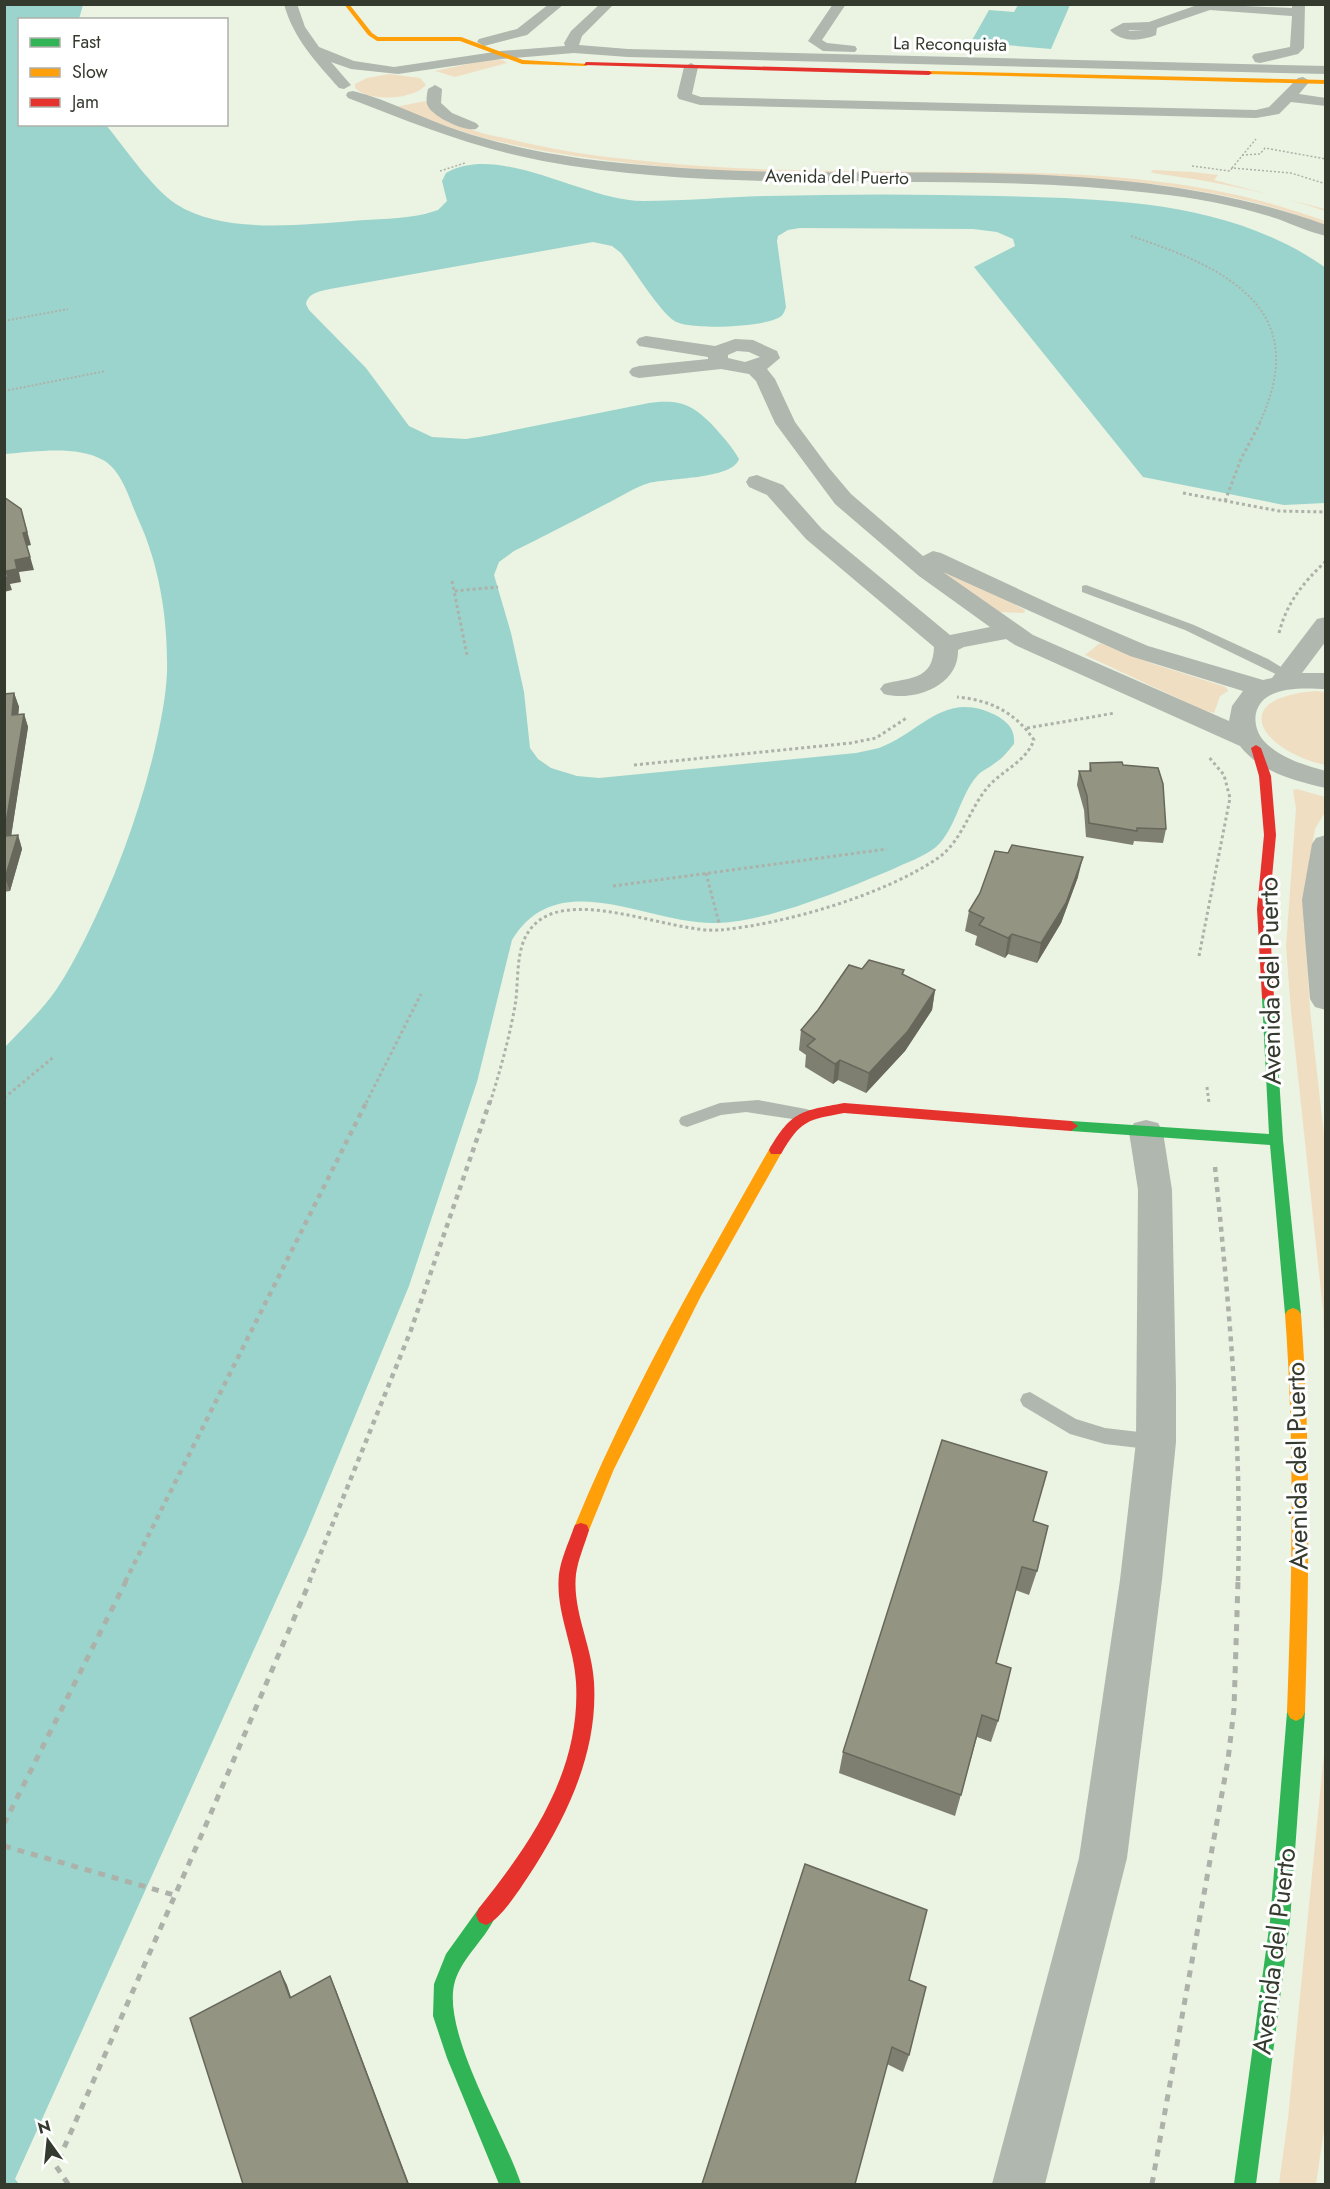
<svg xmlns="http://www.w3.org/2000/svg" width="1330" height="2189" font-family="Jost,sans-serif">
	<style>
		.green { fill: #f0dec3 }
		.water { fill: #9bd4cc }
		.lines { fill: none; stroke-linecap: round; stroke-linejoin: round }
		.path-far4 { stroke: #acb2aa; stroke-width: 1.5; stroke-dasharray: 2 2; stroke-linecap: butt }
		.path-far3 { stroke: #acb2aa; stroke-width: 2; stroke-dasharray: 2 2; stroke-linecap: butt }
		.path-far2 { stroke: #acb2aa; stroke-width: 3; stroke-dasharray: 3 3; stroke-linecap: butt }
		.path-far1 { stroke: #acb2aa; stroke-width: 4.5; stroke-dasharray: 5 5; stroke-linecap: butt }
		.path { stroke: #acb2aa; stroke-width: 5; stroke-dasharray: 7 7; stroke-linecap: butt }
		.lane { fill: #afb7af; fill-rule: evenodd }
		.street { fill: #afb7af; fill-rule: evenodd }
		.fast { fill: #30b455; fill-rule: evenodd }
		.slow { fill: #ff9f0a; fill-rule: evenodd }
		.jam { fill: #e5322d; fill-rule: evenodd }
		.wall { fill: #7e7f70 }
		.shaded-wall { fill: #67685b }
		.building { fill: #939482; stroke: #67685b; stroke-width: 1.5 }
		.labels { text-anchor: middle; stroke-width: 6; stroke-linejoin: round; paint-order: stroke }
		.far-street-label { font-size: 18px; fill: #353a2e; stroke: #fff }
		.near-street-label { font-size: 26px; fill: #353a2e; stroke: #fff }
	</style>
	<rect width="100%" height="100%" fill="#ebf3e2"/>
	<g class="green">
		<path d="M491 59 502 60 507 63 455 77 435 71Z"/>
		<path d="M389 74 420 78 426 85C413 100 369 102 355 88V84L367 78Z"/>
		<path d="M426 101C440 108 451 121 465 127 479 133 494 136 509 139 554 150 599 157 645 161 754 173 863 171 972 172 1095 173 1208 178 1325 221V225C1193 174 1054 176 914 175 769 173 622 173 480 137 451 129 423 117 395 107Z"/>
		<path d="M1153 170 1193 172 1218 175 1214 180 1325 209V211C1269 192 1212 181 1153 173L1151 172Z"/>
		<path d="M929 562 940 565 1025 610 1024 613 998 612Z"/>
		<path d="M1100 643 1151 663 1226 687 1228 691 1220 696 1214 713 1203 710 1085 655Z"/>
		<path d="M1316 691 1325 692V765C1262 751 1225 698 1316 691Z"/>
		<path d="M1297 789 1325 797V812L1315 829 1308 869 1306 946 1310 1010 1326 1153 1325 1363 1323 1310 1291 1011 1286 946 1296 809 1293 790Z"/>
		<path d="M1325 1743 1324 2130 1316 2184H1279L1288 2118Z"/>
	</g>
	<g class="water">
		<path d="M5 4 83 5 79 19 20 20V124L106 125C125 148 152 188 176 204 222 234 299 225 352 221 376 219 401 219 425 214L438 210 447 201 442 181 446 173C501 142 586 202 644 201 685 201 726 197 767 196 844 194 921 194 998 196 1110 199 1230 200 1326 268L1325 503 1284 505 1143 477 974 267 1015 246 1013 239 997 232 973 229 800 228 788 230 778 236 777 241 786 307C784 313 783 316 778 318 763 327 686 331 673 320 659 310 634 270 621 253L612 246 593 242 330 289C320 291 308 293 306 304L309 310 366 368 409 426 432 437 466 439 485 436 649 403C681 399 694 405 716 429 724 438 733 448 739 459 733 479 669 478 649 483 633 488 619 498 604 505 574 521 544 536 514 551L499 562 494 575 511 633 524 692 530 748 538 759 551 768 577 776 599 778 856 753C864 751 872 750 879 748 922 732 946 687 999 717 1010 724 1015 731 1014 744 1008 751 1003 758 995 763 989 768 981 771 977 776 959 797 956 829 936 847 924 857 905 863 891 870 843 890 770 921 718 923 649 926 559 863 512 940L477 1082 409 1286 307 1532 15 2179 19 2184H4L5 1047C22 1029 42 1010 56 990 67 974 76 956 85 939 115 879 138 817 154 752 160 726 166 698 167 672 168 621 160 567 139 521 130 502 123 471 103 460 75 445 35 452 5 454Z"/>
		<path d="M1018 5H1070L1051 49 971 42 989 10 1014 12Z"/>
	</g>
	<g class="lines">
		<g class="path-far4">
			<path d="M1242 155 1260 154 1265 148 1326 159"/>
			<path d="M1192 166 1230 171 1232 168 1291 173 1326 184"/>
			<path d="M1232 168 1256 139"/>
			<path d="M440 171 465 163"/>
		</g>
		<g class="path-far3">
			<path d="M1131 236C1227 268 1314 309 1259 424"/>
			<path d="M4 321 68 309"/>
			<path d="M4 391 106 371"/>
		</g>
		<g class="path-far2">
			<path d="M1183 493 1279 511 1326 512"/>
			<path d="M1225 501 1241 459 1260 423"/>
			<path d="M452 581 454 591"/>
			<path d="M1279 633C1287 602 1303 583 1326 561"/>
			<path d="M467 655 454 591 498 587"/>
			<path d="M1027 728 1115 713"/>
			<path d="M634 765 851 743 876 738 908 717"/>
			<path d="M706 873 719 923"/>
			<path d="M613 886 887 849"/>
			<path d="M1199 956 1230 798 1224 775 1208 756"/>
			<path d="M1207 1087 1209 1103"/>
			<path d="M4 1098 55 1056"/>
			<path d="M366 1103 421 994"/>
			<path d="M490 1103C500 1071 509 1039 515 1006 519 983 515 950 529 931 563 881 670 934 720 930 785 924 884 895 938 858 962 841 969 810 987 788 1002 770 1025 763 1034 740 1015 712 990 700 957 697"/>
		</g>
		<g class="path-far1">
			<path d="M1215 1167C1229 1306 1242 1442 1238 1582"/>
			<path d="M125 1582 367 1101"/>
			<path d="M309 1582 411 1330 490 1101"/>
		</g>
		<g class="path">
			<path d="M4 1824 126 1581"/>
			<path d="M4 1846 174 1895"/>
			<path d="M68 2184 56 2166 205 1827 310 1581"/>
			<path d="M1152 2184 1228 1760 1234 1709 1238 1581"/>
		</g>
		<g class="lane">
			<path d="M1086 585 1194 625 1268 659 1294 675 1288 679 1284 678 1185 630 1082 592V586Z"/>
			<path d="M758 1100 806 1109 812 1111 814 1115 812 1119 806 1121 746 1112 721 1115 687 1127 681 1125 679 1121 681 1117 720 1103Z"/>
			<path d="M1030 1392 1076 1419 1105 1428 1156 1434 1163 1436 1166 1442 1163 1448 1156 1450 1105 1444 1070 1434 1023 1406 1020 1400 1023 1394Z"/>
		</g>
		<g class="street">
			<path d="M284 4H297L305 27 319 47 354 61 394 67 501 51 565 46 564 43 571 31 600 4H614L582 36 579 45 628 49 1326 66V74L628 57 574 53 501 59 398 74 351 69 331 62 351 85 344 89 339 88C316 62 293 38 284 4Z"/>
			<path d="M549 4H564L527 35 484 46 477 42 479 39 517 29Z"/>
			<path d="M833 4H846L822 40 827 43 855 46 857 49 855 52 823 51 808 41Z"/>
			<path d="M1200 4 1292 8V4H1305L1304 48 1298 54 1260 63 1255 62 1252 57 1254 54 1290 47 1292 16 1210 10 1157 28 1156 35C1141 41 1122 43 1110 30L1123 23 1149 22ZM1144 30 1128 31 1130 30Z"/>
			<path d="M691 63 698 67 692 94 701 97 1256 110 1269 107 1298 78 1303 77 1310 81 1299 94 1326 98V106L1291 102 1279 114 1256 118 700 105 679 99 677 96 684 67Z"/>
			<path d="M435 85 442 89 441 103 452 113 476 123 479 126 476 129C465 132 430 116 427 104 426 100 427 93 428 89Z"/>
			<path d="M353 91C389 100 424 119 460 131 523 152 590 161 655 166 878 185 1111 147 1326 225V236C1309 232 1294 225 1278 219 1238 206 1194 197 1151 193 949 169 744 198 543 161 474 148 412 123 348 98L346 95 348 92Z"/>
			<path d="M646 336 715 346 735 339 753 340 777 351 780 358 767 369 775 379 795 422 829 468 851 494 923 556 933 551 941 553 1057 607 1148 646 1263 680 1272 678 1317 619 1326 617V641L1302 673H1326V689C1303 688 1263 685 1256 713 1254 722 1257 733 1263 740 1279 758 1304 765 1326 771V788C1295 781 1260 772 1240 746L1015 645 1006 639 964 647 958 650C959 686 914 702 884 694L880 689 884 684C909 677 933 681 934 647L806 539 767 495 749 487 746 482 749 477 757 475 783 485 822 529 950 635 990 627 919 576 835 504 775 423 756 381 749 374 721 369 639 378 632 376 629 372 632 368 639 366 708 359V357L639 346 636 342 639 338ZM737 351 749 352 760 357 745 362 728 358V355ZM943 572 1130 656 1243 691 1232 706 1229 721 1033 635Z"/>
			<path d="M1326 835V1010L1315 1007 1310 999 1302 900 1312 844 1316 838Z"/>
			<path d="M1146 1120 1158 1123 1163 1132 1172 1190 1176 1388V1442L1162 1580 1127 1858 1045 2184H992L1079 1858 1120 1580 1136 1442 1138 1190 1129 1132 1134 1123Z"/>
		</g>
		<g class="fast">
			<path d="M1268 994 1274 998 1283 1140 1301 1314 1298 1318 1293 1320 1288 1318 1285 1314 1270 1145 1071 1131 1064 1126 1071 1121 1269 1134 1262 998Z"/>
			<path d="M1296 1703 1302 1706 1305 1712 1290 1921 1256 2184H1234L1270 1921 1287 1712 1290 1706Z"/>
			<path d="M486 1905 493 1908 496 1915C486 1939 463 1956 455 1981 440 2031 505 2134 521 2184H499L447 2058 433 2016 434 1984 446 1954 479 1908Z"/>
		</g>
		<g class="slow">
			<path d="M344 4H349L372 33 378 37H461L523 60 589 64 586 66 522 64 460 41H377L368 35Z"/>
			<path d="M929 71 1326 80V84L927 74Z"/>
			<path d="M776 1145 781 1146 783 1150 701 1296 614 1469 587 1535 581 1537 575 1535 573 1530C627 1397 700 1271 771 1146Z"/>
			<path d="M1293 1308 1298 1310 1301 1314C1311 1447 1309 1579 1305 1712L1302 1718 1296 1721 1290 1718 1287 1712C1292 1579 1295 1447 1285 1314L1288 1310Z"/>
		</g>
		<g class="jam">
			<path d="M586 62 929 71 932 73 929 75 584 65Z"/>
			<path d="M1256 745 1261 748 1271 776 1276 835 1269 909 1274 998 1268 1002 1262 998 1257 909 1264 835 1259 776 1251 748Z"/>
			<path d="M844 1103 1071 1121 1078 1126 1071 1131 844 1113C807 1120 801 1120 781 1154H771L769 1150C792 1110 802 1111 844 1103Z"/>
			<path d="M581 1523 587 1525 589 1530C585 1544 578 1559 576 1574 572 1611 592 1645 594 1682 598 1749 570 1810 535 1866 525 1881 503 1918 486 1925L479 1922 476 1915 479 1908C532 1842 581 1770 576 1682 574 1645 555 1611 559 1574 561 1559 568 1544 573 1530L575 1525Z"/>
		</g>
	</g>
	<g class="wall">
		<path d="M14 693 19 707 18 715 24 714 28 727 11 836 18 835 22 849 10 891 4 892V694Z"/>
		<path d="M1090 763 1166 829 1163 843 1134 841 1133 845 1086 837 1084 810 1077 785 1079 771H1089Z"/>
		<path d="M1078 877 1061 923 1037 963 1008 954 1005 958 975 945 977 936 965 931 969 911Z"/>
		<path d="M862 969 904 970 903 975 935 990 932 1010 905 1051 866 1093 838 1080 833 1084 805 1067 806 1055 799 1050 801 1030 818 1010Z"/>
		<path d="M1033 1521 1037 1571 1029 1595 1015 1590 996 1663 998 1721 991 1742 977 1737 955 1816 839 1773 843 1752Z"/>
		<path d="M909 1980V2055L903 2072 887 2064Z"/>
	</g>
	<g class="shaded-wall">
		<path d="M21 509 31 545 27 546 34 570 19 572 21 582 10 584 12 590 4 592V578L6 571 15 560 23 533Z"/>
		<path d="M14 693 19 707 17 728 12 715Z"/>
		<path d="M24 714 28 727 9 850 4 837Z"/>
		<path d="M18 835 22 849 10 891 5 878Z"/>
		<path d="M1083 857 1078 877 1061 923 1037 963 1041 943Z"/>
		<path d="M1012 934 1008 954 1005 958 1008 938Z"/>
		<path d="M935 990 932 1010 905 1051 866 1093 869 1073Z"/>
		<path d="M840 1060 838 1080 833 1084 835 1064Z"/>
		<path d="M280 1971 287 1985 296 2012 290 1998Z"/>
		<path d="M330 1976 336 1990 409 2184H408Z"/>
	</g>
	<g class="building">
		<path d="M4 497 21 509 27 532 23 533 30 557 15 560 17 569 6 571 8 577 4 578Z"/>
		<path d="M14 693 12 715 24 714 4 835V694Z"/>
		<path d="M1122 762 1123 765 1158 768 1163 784 1166 829 1137 828V831L1089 823 1087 796 1079 771H1091L1090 763Z"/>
		<path d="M18 835 5 878H4V836Z"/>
		<path d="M1012 845 1083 857 1066 903 1041 943 1012 934 1008 938 979 925 984 918 969 911 980 893 995 851 1008 853Z"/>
		<path d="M869 960 904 970 902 974 935 990 908 1031 869 1073 840 1060 835 1064 807 1046 815 1039 801 1030 818 1010 849 965 862 969Z"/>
		<path d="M942 1440 1047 1472 1033 1521 1048 1526 1037 1571 1022 1567 996 1663 1011 1668 998 1721 982 1715 961 1795 843 1752Z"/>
		<path d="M805 1864 927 1910 909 1980 926 1987 909 2055 892 2047 855 2184H702Z"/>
		<path d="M280 1971 290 1998 330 1976 408 2184H243L190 2018Z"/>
	</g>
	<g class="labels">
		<g class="far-street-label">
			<text transform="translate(950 44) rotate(1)" y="6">La Reconquista</text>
			<text transform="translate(837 177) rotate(1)" y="6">Avenida del Puerto</text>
		</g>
		<g class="near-street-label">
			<text transform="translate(1270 981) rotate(-91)" y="9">Avenida del Puerto</text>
			<text transform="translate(1297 1466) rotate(-91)" y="9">Avenida del Puerto</text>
			<text transform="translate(1274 1951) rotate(-83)" y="9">Avenida del Puerto</text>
		</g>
	</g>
	<rect width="1330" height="2189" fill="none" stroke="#353a2e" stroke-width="12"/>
	<rect x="18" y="18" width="210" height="108" fill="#ffffff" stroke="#aeb0ab" stroke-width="1.5"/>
	<rect x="30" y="38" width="30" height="9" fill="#30b455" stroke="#aeb0ab" stroke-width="1.5"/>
	<text x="72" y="48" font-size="18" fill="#353a2e">Fast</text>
	<rect x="30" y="68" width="30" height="9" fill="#ff9f0a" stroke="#aeb0ab" stroke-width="1.5"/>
	<text x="72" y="78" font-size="18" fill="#353a2e">Slow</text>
	<rect x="30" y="98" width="30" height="9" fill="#e5322d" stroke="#aeb0ab" stroke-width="1.5"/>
	<text x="72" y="108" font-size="18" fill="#353a2e">Jam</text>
	<g transform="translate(48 2141) rotate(345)" stroke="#ffffff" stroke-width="4.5" paint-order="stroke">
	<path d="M0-4.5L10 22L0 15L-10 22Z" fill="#353a2e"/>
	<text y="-9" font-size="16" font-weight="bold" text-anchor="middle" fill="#353a2e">N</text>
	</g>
</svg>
